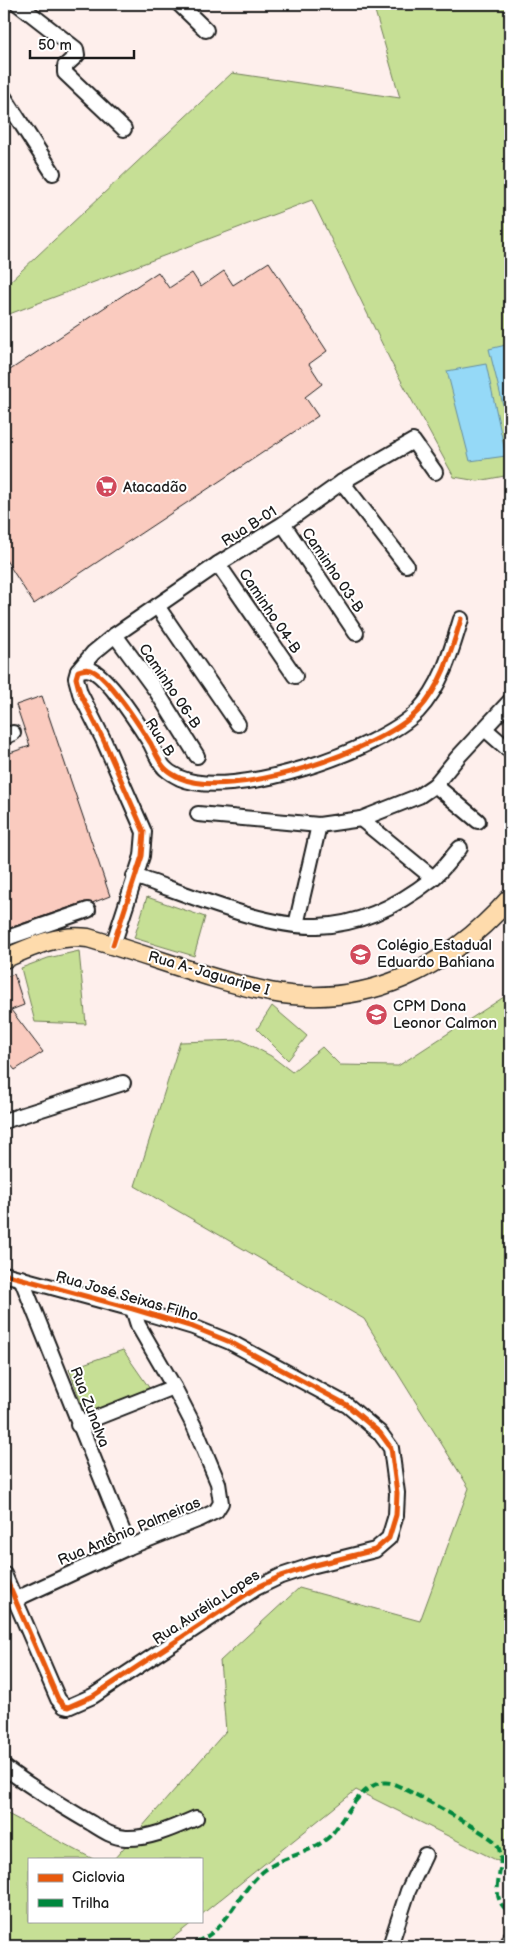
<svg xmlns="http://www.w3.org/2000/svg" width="514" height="1950" font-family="'Balsamiq Sans',sans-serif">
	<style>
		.green { fill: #c6df95; stroke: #717e58 }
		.water { fill: #95d9f7; stroke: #658d9f }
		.building { fill: #facbbf; stroke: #1c1c1c }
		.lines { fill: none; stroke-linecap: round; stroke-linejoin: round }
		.minor-casing { stroke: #1c1c1c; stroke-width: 18 }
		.major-casing { stroke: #1c1c1c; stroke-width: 21 }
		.minor { stroke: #fff; stroke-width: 14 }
		.major { stroke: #fedbac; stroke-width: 18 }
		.quiet { stroke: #00873e; stroke-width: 4; stroke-dasharray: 8 4; stroke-linecap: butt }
		.cycleway-casing { stroke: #fff; stroke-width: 8 }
		.cycleway { stroke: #e8590c; stroke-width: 5 }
		.labels { text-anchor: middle; stroke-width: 4; stroke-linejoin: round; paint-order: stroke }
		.poi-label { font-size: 15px; fill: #1c1c1c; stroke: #fff; text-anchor: start }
		.street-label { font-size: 15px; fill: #1c1c1c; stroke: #fff }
	</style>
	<rect width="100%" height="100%" fill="#feefec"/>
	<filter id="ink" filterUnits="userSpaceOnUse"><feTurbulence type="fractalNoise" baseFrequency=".02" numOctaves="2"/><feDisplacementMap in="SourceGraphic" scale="10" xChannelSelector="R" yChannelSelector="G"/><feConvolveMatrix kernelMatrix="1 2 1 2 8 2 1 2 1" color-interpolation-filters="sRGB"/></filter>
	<g filter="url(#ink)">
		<g class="green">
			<path d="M373 4H510V475L478 481 454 477 392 364 312 200 4 316V287L232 73 400 98Z"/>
			<path d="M147 897 205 917 194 956 134 938Z"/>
			<path d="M79 951 86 1024 35 1022 21 968 48 958Z"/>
			<path d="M510 993V1867L356 1790 201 1915V1859H114L226 1731 220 1661 299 1588 420 1621 469 1488 364 1319 135 1186 180 1042 241 1040 271 1056 292 1072 322 1047 340 1065 398 1066Z"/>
			<path d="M272 1006 307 1036 288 1060 257 1029Z"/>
			<path d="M123 1350 150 1389 86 1417 69 1369Z"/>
			<path d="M4 1812 93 1859H29V1921H194L163 1946H4Z"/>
		</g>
		<g class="water">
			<path d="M510 344V433L489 349Z"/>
			<path d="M486 364 506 456 470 461 447 371Z"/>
		</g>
		<g class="building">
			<path d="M269 262 327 351 309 364 322 384 305 397 318 416 34 604 4 557V374L158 272 169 288 192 273 201 287 224 271 233 285Z"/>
			<path d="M42 696 110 896 92 903 85 902 4 930V755L30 746 16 705Z"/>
			<path d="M14 974 24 1005 11 1010 43 1052 15 1070 10 1064 4 1074V978Z"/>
		</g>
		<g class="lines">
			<defs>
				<g id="minor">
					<path d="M18 4 76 49 77 55 65 66V73L124 129"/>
					<path d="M179 4 206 30"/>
					<path d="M4 97 53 173"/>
					<path d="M342 482 406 565"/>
					<path d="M283 524 356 633"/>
					<path d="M218 564 295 676"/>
					<path d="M157 606 238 724"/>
					<path d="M115 635 157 692 197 756"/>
					<path d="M78 671 93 653 115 635 218 564 283 524 342 482 413 441 435 472"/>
					<path d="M485 729 510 751"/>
					<path d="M4 737 13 733"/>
					<path d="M435 785 478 821"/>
					<path d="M198 814 319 825 361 819 419 796 435 785 458 757 510 701"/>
					<path d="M361 819 433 878"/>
					<path d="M134 876C185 893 265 928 317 926 360 925 399 905 432 879 442 871 451 858 460 848"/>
					<path d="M296 925 319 825"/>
					<path d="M4 939 88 910"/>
					<path d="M113 945 142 856 144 832 103 739 80 693 76 678 78 671C84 669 89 668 95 672 114 685 139 725 151 744 155 752 160 765 167 770 170 773 176 776 180 778 232 801 379 751 418 711 442 685 451 652 461 619"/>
					<path d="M4 1121 123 1083"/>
					<path d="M4 1274 133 1309 193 1327 230 1342 347 1405 380 1433 391 1448 397 1493 396 1515 389 1538 375 1550 311 1566 281 1576 256 1588 93 1696 68 1707 64 1706 58 1699 4 1574"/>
					<path d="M21 1278 129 1547"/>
					<path d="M78 1425 174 1387"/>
					<path d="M14 1600 129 1547 200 1519 216 1511 221 1503 218 1483 195 1428 174 1387 138 1325 133 1309"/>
					<path d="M4 1767C33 1789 60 1805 91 1823 102 1830 112 1837 126 1838 150 1839 175 1827 196 1818"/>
					<path d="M390 1946 408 1891 425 1855"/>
					<path d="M506 1946 510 1938"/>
				</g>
				<path id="major" d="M4 959C31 947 57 934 88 938 148 955 210 980 270 992 366 1010 448 968 510 898"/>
			</defs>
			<use href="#minor" class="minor-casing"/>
			<use href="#major" class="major-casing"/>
			<use href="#minor" class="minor"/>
			<use href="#major" class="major"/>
			<path class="quiet" d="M184 1946C230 1935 232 1896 265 1870 285 1855 312 1854 331 1835 345 1819 363 1777 391 1783 401 1785 491 1835 496 1843 511 1865 483 1896 510 1912"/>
			<defs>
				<g id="cycleway">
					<path d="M113 945 142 856 144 832 103 739 80 693 76 678 78 671C84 669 89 668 95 672 114 685 139 725 151 744 155 752 160 765 167 770 170 773 176 776 180 778 232 801 379 751 418 711 442 685 451 652 461 619"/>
					<path d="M4 1274 133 1309 193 1327 230 1342 347 1405 380 1433 391 1448 397 1493 396 1515 389 1538 375 1550 311 1566 281 1576 256 1588 93 1696 68 1707 64 1706 58 1699 4 1574"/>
				</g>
			</defs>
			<use href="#cycleway" class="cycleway-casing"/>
			<use href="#cycleway" class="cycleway"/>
		</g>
	</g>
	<defs>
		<symbol id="supermarket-disc" viewBox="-11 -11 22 22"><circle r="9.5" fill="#d1495b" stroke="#fff"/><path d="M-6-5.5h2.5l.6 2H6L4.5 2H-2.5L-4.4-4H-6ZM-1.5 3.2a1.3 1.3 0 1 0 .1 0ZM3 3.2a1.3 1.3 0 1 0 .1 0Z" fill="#fff"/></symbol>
		<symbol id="school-disc" viewBox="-11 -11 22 22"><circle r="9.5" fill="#d1495b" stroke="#fff"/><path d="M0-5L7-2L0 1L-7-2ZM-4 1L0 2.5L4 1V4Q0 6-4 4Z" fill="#fff"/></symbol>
	</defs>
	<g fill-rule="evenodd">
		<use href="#supermarket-disc" x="94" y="474" width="25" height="25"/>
		<use href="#school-disc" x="348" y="942" width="25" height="25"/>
		<use href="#school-disc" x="364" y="1002" width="25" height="25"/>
	</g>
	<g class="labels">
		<g class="poi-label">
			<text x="123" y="492">Atacadão</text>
			<text x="377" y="950">Colégio Estadual<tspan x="377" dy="17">Eduardo Bahiana</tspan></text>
			<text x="393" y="1011">CPM Dona<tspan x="393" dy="17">Leonor Calmon</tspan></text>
		</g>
		<g class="street-label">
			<text transform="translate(249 526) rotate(-32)" y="5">Rua B-01</text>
			<text transform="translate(333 570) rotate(56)" y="5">Caminho 03-B</text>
			<text transform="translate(270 611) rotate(56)" y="5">Caminho 04-B</text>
			<text transform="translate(170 686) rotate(56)" y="5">Caminho 06-B</text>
			<text transform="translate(160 737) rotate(58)" y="5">Rua B</text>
			<text transform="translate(209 973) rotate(16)" y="5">Rua A- Jaguaripe I</text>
			<text transform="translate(127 1296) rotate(16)" y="5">Rua José Seixas Filho</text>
			<text transform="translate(90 1407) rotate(69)" y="5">Rua Zunalva</text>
			<text transform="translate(129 1531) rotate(-23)" y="5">Rua Antônio Palmeiras</text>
			<text transform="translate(206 1607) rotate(-33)" y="5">Rua Aurélia Lopes</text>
		</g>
	</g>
	<rect width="514" height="1950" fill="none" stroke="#fff" stroke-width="20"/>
	<rect x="10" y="10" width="494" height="1930" fill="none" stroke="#1c1c1c" stroke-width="2" filter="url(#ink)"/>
	<rect x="28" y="1858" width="175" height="65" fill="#ffffff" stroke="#a4a4a4"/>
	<rect x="38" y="1874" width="25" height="8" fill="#e8590c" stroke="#a4a4a4"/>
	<text x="72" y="1882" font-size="15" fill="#1c1c1c">Ciclovia</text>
	<rect x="38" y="1899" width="25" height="8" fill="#00873e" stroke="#a4a4a4"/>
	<text x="72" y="1908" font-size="15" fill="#1c1c1c">Trilha</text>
	<path d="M30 50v8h104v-8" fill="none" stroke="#1c1c1c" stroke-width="2.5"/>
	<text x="38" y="50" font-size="15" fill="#1c1c1c" stroke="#ffffff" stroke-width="4" paint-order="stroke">50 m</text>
</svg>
